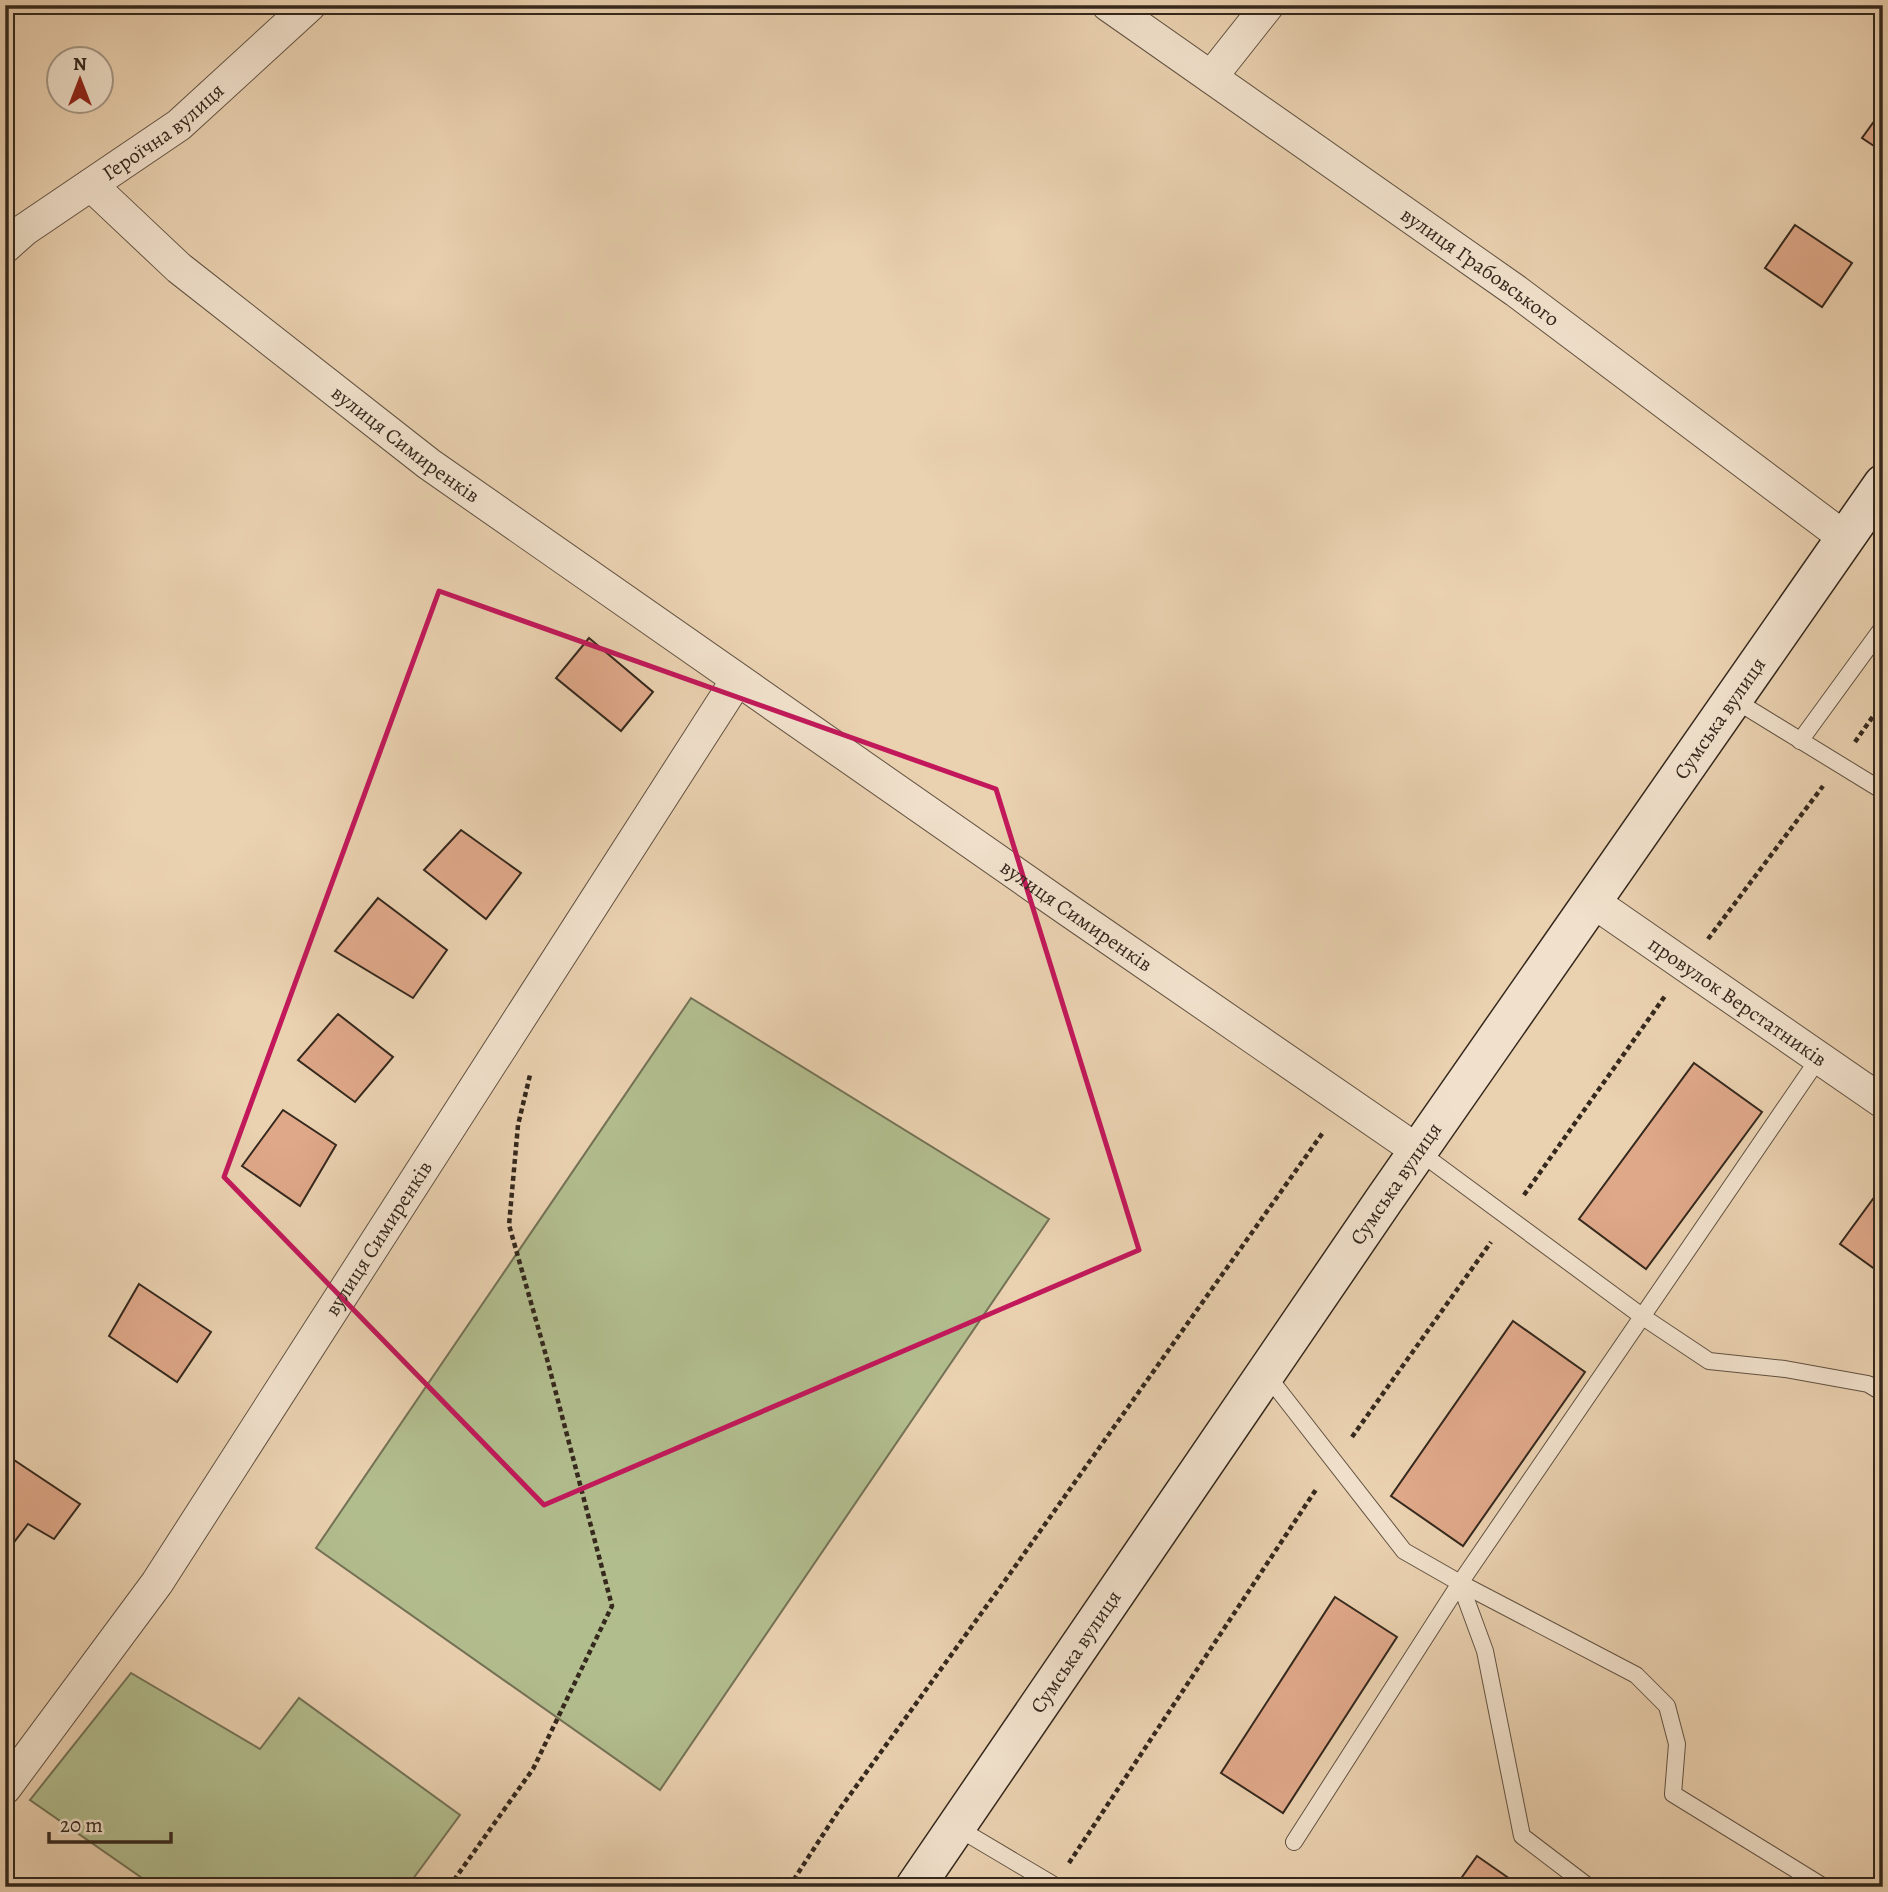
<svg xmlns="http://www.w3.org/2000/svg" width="1888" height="1892" font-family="Alegreya,serif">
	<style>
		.green { fill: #b2bd8e; stroke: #747256; stroke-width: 2 }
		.building { fill: #dfa889; stroke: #35281d; stroke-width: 2 }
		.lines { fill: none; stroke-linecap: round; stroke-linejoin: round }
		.lane-casing { stroke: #625242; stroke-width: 18 }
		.street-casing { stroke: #625242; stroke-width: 34 }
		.secondary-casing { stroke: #35281d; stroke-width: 41 }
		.path { stroke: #35281d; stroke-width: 4.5; stroke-dasharray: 5 3.5; stroke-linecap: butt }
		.lane { stroke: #f1e1cc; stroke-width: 16 }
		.street { stroke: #f1e1cc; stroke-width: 32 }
		.secondary { stroke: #f1e1cc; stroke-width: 38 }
		.marked { fill: none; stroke: #c2185b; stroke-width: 5; stroke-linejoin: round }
		.labels { text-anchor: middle; stroke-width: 5; stroke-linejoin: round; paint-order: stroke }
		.street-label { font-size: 21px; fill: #35281d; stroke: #f1e1cc }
	</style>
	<rect width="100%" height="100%" fill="#ead1b0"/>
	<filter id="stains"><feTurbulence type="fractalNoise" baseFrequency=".00286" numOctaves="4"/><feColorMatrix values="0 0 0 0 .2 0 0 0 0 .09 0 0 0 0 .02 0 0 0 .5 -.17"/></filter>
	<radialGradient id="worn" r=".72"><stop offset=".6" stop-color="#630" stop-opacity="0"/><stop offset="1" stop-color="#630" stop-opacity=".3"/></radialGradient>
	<g class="green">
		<path d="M691 998 1049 1219 660 1790 316 1548Z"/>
		<path d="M131 1673 260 1749 299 1698 460 1815 407 1887H155L30 1800Z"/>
	</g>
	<g class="building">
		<path d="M1883 109V152L1862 138Z"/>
		<path d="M1795 225 1852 263 1822 307 1765 268Z"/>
		<path d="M589 638 653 692 621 731 556 678Z"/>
		<path d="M461 830 521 873 486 919 424 870Z"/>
		<path d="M378 898 447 950 413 998 335 951Z"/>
		<path d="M338 1014 393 1057 355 1102 298 1060Z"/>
		<path d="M1694 1063 1762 1112 1646 1269 1579 1219Z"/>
		<path d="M283 1110 336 1145 300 1206 242 1166Z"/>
		<path d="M1881 1188 1883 1189V1275L1840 1244Z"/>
		<path d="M139 1284 211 1332 177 1382 109 1336Z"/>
		<path d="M1513 1321 1585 1372 1463 1546 1391 1496Z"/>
		<path d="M5 1454 80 1504 54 1539 28 1524 5 1554Z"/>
		<path d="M1335 1597 1397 1637 1283 1813 1221 1773Z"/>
		<path d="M1477 1856 1513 1881 1521 1887H1455Z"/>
	</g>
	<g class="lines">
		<defs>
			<g id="lane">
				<path d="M1733 699 1883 791"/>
				<path d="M1800 741 1883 627"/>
				<path d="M1418 1151 1643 1317 1709 1361 1785 1369 1868 1384 1883 1393"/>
				<path d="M1266 1374 1404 1551 1460 1583 1636 1675 1667 1706 1677 1744 1673 1794 1824 1887"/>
				<path d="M1460 1583 1485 1651 1522 1836 1589 1887"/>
				<path d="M956 1827 1057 1887"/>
				<path d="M1294 1842 1460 1583 1819 1058"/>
			</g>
			<g id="street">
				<path id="s1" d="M1108 5 1516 291 1845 538"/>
				<path d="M1211 77 1268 5"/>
				<path id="s2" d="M91 185 179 268 429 464 1068 910 1418 1151"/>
				<path id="s3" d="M5 247 24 230 179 125 310 5"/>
				<path id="s4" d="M1592 901 1883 1102"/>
				<path id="s5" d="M5 1788 157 1583 737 680"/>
			</g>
			<g id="secondary">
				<path id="s6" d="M915 1887 1384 1200 1883 484"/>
			</g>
		</defs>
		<use href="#lane" class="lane-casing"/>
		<use href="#street" class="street-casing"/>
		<use href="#secondary" class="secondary-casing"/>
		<g class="path">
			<path d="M1855 742 1883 702"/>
			<path d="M1708 939 1823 786"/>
			<path d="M1524 1195 1665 996"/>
			<path d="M1352 1437 1491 1242"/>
			<path d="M1069 1863 1317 1488"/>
			<path d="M449 1887 533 1769 612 1606 547 1359 509 1225 518 1125 530 1075"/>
			<path d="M789 1887 839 1810 1009 1575 1324 1131"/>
		</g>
		<use href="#lane" class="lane"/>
		<use href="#street" class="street"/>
		<use href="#secondary" class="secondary"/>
	</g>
	<path class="marked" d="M439 591 996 789 1139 1250 544 1505 224 1177Z"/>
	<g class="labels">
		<g class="street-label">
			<text dy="7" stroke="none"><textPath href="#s3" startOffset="196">Героїчна вулиця</textPath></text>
			<text dy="7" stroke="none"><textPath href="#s1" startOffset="455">вулиця Грабовського</textPath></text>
			<text dy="7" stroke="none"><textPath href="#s2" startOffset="408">вулиця Симиренків</textPath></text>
			<text dy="7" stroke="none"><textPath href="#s6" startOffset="1419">Сумська вулиця</textPath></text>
			<text dy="7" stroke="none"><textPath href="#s2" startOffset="1228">вулиця Симиренків</textPath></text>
			<text dy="7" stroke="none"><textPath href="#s4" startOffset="177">провулок Верстатників</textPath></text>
			<text dy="7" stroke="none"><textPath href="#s6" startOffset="852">Сумська вулиця</textPath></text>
			<text dy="7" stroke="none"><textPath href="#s5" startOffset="665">вулиця Симиренків</textPath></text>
			<text dy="7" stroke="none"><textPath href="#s6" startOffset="285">Сумська вулиця</textPath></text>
		</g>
	</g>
	<rect width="1888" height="1892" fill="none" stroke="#ead1b0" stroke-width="28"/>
	<rect x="7" y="7" width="1874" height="1878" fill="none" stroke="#35281d" stroke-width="3.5"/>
	<rect x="14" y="14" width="1860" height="1864" fill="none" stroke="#35281d" stroke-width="2"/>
	<g transform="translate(80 80)"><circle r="33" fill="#f1e1cc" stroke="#a69786" stroke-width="2"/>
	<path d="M0-5L12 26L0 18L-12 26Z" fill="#8f2418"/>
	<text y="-10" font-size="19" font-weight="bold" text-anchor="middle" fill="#35281d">N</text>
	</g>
	<path d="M49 1832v10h122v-10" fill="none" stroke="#35281d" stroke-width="3.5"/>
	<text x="60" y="1832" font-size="21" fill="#35281d" stroke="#f1e1cc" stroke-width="5" paint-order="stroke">20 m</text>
	<rect width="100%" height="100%" filter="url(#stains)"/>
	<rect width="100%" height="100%" fill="url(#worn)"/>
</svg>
